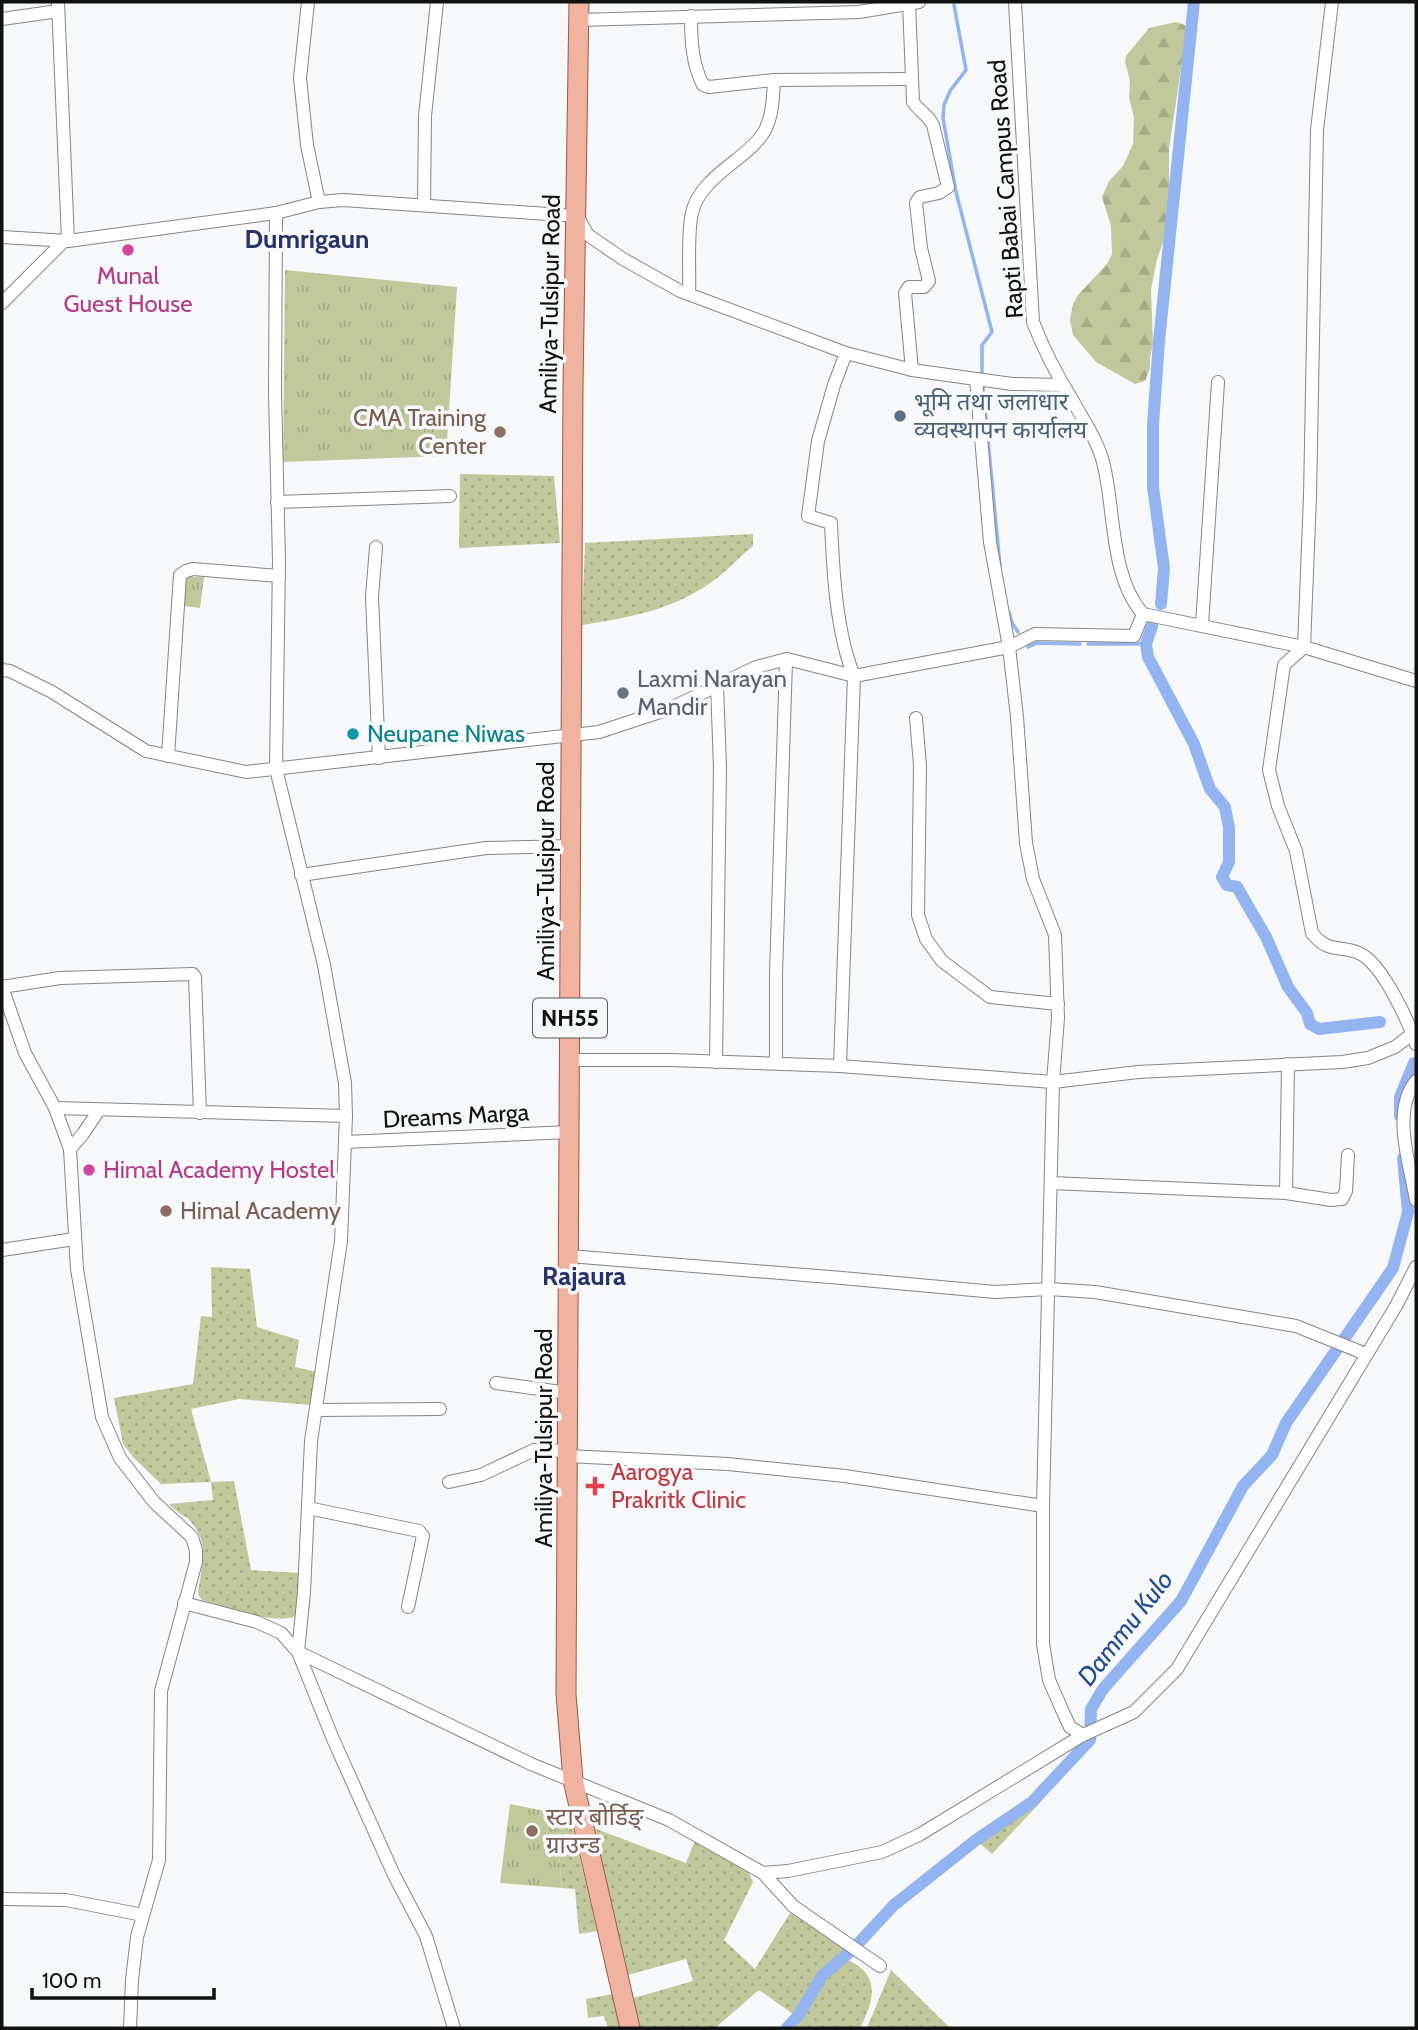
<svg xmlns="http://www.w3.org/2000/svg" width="1418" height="2030" font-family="Cabin,'Noto Sans Devanagari',sans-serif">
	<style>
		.grass { fill: url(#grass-dots) }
		.forest { fill: url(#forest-firs) }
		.park { fill: url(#park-tufts) }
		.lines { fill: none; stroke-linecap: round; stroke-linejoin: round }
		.stream { stroke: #93b4f0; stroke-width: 3.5 }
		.canal { stroke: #93b4f0; stroke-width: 12 }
		.minor-casing { stroke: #838587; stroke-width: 14 }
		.primary-casing { stroke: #9b5944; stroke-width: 21 }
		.minor { stroke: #fff; stroke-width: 12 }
		.primary { stroke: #f0b3a0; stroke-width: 19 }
		.hotel-dot { fill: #d1479c; stroke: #f6f8fa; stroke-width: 2.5 }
		.service-dot { fill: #5c6f8a; stroke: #f6f8fa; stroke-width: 2.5 }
		.education-dot { fill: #8d6e63; stroke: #f6f8fa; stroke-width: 2.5 }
		.worship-dot { fill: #6b7280; stroke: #f6f8fa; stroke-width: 2.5 }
		.culture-dot { fill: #0f9aa8; stroke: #f6f8fa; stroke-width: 2.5 }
		.health-dot { fill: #e0444e; stroke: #f6f8fa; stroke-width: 2.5 }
		.labels { text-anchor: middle; stroke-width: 7; stroke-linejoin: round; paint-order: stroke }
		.shield { fill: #f6f8fa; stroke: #555657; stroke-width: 2 }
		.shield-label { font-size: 23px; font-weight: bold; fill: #101111 }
		.street-label { font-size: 24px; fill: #101111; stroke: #f6f8fa }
		.hotel-label { font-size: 24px; fill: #b23c85; stroke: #f6f8fa }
		.service-label { font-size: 24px; fill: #4e5e75; stroke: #f6f8fa; text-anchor: start }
		.education-label { font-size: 24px; fill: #785e54; stroke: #f6f8fa; text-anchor: start }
		.worship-label { font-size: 24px; fill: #5b616d; stroke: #f6f8fa; text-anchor: start }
		.culture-label { font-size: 24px; fill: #0d838f; stroke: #f6f8fa; text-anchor: start }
		.health-label { font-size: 24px; fill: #be3a42; stroke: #f6f8fa; text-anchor: start }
		.neighbourhood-label { font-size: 26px; font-weight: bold; fill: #2a306a; stroke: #f6f8fa }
		.water-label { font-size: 26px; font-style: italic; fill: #254b90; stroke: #f6f8fa }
	</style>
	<defs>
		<pattern id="grass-dots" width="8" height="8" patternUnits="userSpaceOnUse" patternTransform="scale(1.75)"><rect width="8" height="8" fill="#c1c99c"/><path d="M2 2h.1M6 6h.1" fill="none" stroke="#a5ac85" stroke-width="1.8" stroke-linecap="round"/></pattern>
		<pattern id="forest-firs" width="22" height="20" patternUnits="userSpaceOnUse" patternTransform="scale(1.75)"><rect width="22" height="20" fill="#c1c99c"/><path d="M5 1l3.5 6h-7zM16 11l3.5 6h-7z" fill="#a5ac85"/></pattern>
		<pattern id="park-tufts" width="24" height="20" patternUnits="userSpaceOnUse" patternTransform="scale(1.75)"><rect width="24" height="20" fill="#c1c99c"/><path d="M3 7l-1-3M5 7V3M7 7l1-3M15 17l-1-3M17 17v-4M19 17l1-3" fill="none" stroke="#a5ac85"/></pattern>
	</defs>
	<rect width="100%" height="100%" fill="#f6f8fa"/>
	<g class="grass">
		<path d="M460 474 554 476 560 543 459 548Z"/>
		<path d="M753 534V546C740 556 729 569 716 579 674 610 632 617 582 625L585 543Z"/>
		<path d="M211 1267 250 1269 257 1327 299 1340 295 1367 317 1372 311 1405 239 1399 191 1409 211 1482 234 1481 251 1570 300 1573 296 1616C277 1626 223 1606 202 1600L198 1594C201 1567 211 1543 190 1521 184 1514 175 1512 169 1504L213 1500 211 1482 161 1484 134 1458 123 1444 114 1398 193 1384 201 1316 212 1317Z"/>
		<path d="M1071 1764 1037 1806 992 1854 977 1841 1033 1803Z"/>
		<path d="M569 1812 597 1931 579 1934 575 1889 562 1888 555 1813Z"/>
		<path d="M586 1825 686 1863 695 1840 748 1871 753 1882 724 1940 755 1969 790 1913 849 1949 816 1979 793 2014 759 1990 715 2028H637L630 1999 693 1981 686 1959 624 1976Z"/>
		<path d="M846 1959C881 1974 875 2000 860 2028H795C807 2018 807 2005 814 1992 821 1978 833 1967 846 1959Z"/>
		<path d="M891 1970 950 2028H867Z"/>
		<path d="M612 1994 622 2028H608L604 2016 588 2018 586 1999Z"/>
	</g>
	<path class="forest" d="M1176 22 1185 25 1186 35 1169 149V208L1166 234 1157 259 1151 290 1153 344 1150 358V368L1145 381 1135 384 1096 362 1073 335 1070 320 1073 304 1078 295 1107 264 1112 254 1111 226 1102 197 1109 181 1123 166 1133 144 1134 117 1129 98 1130 81 1125 61 1126 56 1149 28Z"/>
	<g class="park">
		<path d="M285 270 457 287 446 456 283 462Z"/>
		<path d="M185 577H204L200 608 183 606Z"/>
		<path d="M510 1804 555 1813 562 1888 500 1883Z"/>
	</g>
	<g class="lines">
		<g class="stream">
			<path d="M954 5 966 70 950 91 944 105 943 118 956 192 992 332 982 345V374"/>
			<path d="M983 387 1000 566"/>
			<path d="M1009 612 1012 623 1018 632"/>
			<path d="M1088 644H1146"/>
			<path d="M1028 647 1037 643 1080 644"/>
		</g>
		<g class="canal">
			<path d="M1161 604 1164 568 1153 487V425L1159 341 1194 2"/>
			<path d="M1152 626 1146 644 1148 657 1194 744 1210 789 1225 807 1229 828V862L1222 877 1227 885 1237 887 1266 937 1288 987 1307 1013 1310 1024 1319 1029 1380 1022"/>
			<path d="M1400 1116V1097L1414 1063"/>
			<path d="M787 2028 798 2016 822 1976 853 1949 894 1905 976 1840 1032 1802 1090 1740 1091 1709 1103 1689 1181 1601 1243 1486 1272 1455 1286 1423 1393 1268 1408 1212 1403 1158"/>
		</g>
		<defs>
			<g id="minor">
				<path d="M58 2 68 241"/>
				<path d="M308 2 300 78 307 145 319 202"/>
				<path d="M1015 2 1033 322C1044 351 1058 377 1074 403 1085 423 1099 443 1104 466 1115 512 1110 576 1143 614L1304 647 1416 681"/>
				<path d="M1332 2 1317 130 1310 496 1304 647 1284 665 1269 770 1278 806 1296 851 1312 933C1329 955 1342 944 1361 954 1383 966 1408 1020 1416 1044"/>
				<path d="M909 3 913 102C920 112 928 115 933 125L948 187 939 193 920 197 916 203 921 248 929 281 924 287H909L905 293 912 370"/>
				<path d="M691 16C691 41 692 63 703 85L709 87 774 80 911 79"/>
				<path d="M2 19 58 11"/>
				<path d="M579 20 859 12 919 2"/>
				<path d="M424 205 425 116 437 2"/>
				<path d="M276 213 275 393 279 561 276 769 324 965 345 1083 346 1116 341 1241 311 1441 304 1592 298 1652 333 1739 394 1875 426 1936 454 2028"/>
				<path d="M2 237 68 241 276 213 319 202 343 200 577 216 588 235 623 259 680 291 846 353 912 370 976 379 1012 384 1063 385"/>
				<path d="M689 294C690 272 687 233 692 213 700 175 753 157 766 128 773 113 773 96 774 80"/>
				<path d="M2 303 63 242"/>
				<path d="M976 379 990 542 1009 647 1017 717 1026 843 1033 879 1055 935 1058 1018 1053 1082 1043 1506V1644L1049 1680 1063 1712 1070 1727 1083 1735"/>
				<path d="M277 502 450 496"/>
				<path d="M376 547 372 597 379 758"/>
				<path d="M1202 625 1218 382"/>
				<path d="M2 670 10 671 52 692 146 751 246 772 599 732 669 709 756 667 787 659 854 676 1009 647 1035 634 1134 636 1143 614"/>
				<path d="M916 718 920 765 918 915 926 939 942 961 990 997 1058 1004"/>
				<path d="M168 756 180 575 186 571 193 569 279 576"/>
				<path d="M301 875 486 848 572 846"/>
				<path d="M2 987 25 1053 55 1108 70 1149 77 1269 102 1417 120 1458 154 1502 192 1537 196 1550V1562L161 1691 159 1860 137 1937 132 1980 130 2028"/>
				<path d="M2 987 60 978 193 974 195 977 200 1113"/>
				<path d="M570 1060H671L840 1066 1053 1082 1138 1072 1342 1062 1368 1058 1395 1047 1416 1031"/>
				<path d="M716 1062 720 767 717 686"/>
				<path d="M776 1063V974L786 661"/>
				<path d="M840 1066 854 676C836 632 833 570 831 523L808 516 818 441 834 385 846 353"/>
				<path d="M1416 1081C1391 1111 1410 1165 1416 1200"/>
				<path d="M55 1108 346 1116"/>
				<path d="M345 1142 570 1132"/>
				<path d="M70 1149 83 1134 99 1110"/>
				<path d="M1051 1183 1286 1193 1331 1200 1342 1199 1346 1191 1348 1155"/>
				<path d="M1286 1193 1288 1064"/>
				<path d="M2 1250 74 1239"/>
				<path d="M569 1256 842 1278 995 1292 1049 1289 1095 1292 1296 1326 1366 1354"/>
				<path d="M496 1383 568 1393"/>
				<path d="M316 1410 440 1409"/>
				<path d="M568 1456 728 1464 845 1476 1043 1506"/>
				<path d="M449 1482 481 1475 534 1450 568 1451"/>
				<path d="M308 1508 419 1531 423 1536 408 1607"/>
				<path d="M184 1603 257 1622 281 1633 298 1652 531 1764 669 1820 763 1873 788 1871 882 1852 919 1835 1083 1735 1134 1712 1177 1669 1396 1306 1416 1267"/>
				<path d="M763 1873 793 1906 880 1966"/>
				<path d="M2 1899 66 1900 143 1915"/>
			</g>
			<path id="primary" d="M579 2 573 387 566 1694 573 1780 630 2028"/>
		</defs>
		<use href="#minor" class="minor-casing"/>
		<use href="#primary" class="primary-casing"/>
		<use href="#minor" class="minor"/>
		<use href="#primary" class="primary"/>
	</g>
	<g class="hotel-dot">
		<circle cx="128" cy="250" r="7"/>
		<circle cx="89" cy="1170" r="7"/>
	</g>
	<circle class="service-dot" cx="900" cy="416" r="7"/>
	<g class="education-dot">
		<circle cx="500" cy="432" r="7"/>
		<circle cx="166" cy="1211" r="7"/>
		<circle cx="532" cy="1831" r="7"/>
	</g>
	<circle class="worship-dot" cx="623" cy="693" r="7"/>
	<circle class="culture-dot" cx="353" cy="734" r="7"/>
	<path class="health-dot" d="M591.5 1475.5h7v7h7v7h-7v7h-7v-7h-7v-7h7z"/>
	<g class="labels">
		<rect class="shield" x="533" y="998.5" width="74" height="39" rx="5"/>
		<g class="shield-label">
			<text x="570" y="1026">NH55</text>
		</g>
		<g class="street-label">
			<text transform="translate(1006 189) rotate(-94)" y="8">Rapti Babai Campus Road</text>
			<text transform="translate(550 304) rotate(-89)" y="8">Amiliya-Tulsipur Road</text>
			<text transform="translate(546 871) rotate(-90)" y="8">Amiliya-Tulsipur Road</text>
			<text transform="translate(456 1116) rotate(-3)" y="8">Dreams Marga</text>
			<text transform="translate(544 1438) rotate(-90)" y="8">Amiliya-Tulsipur Road</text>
		</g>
		<g class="hotel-label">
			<text x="128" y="284">Munal<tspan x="128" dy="28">Guest House</tspan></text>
			<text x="103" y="1178" text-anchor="start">Himal Academy Hostel</text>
		</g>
		<g class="service-label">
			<text x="914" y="410">भूमि तथा जलाधार<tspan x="914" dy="28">व्यवस्थापन कार्यालय</tspan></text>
		</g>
		<g class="education-label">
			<text x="486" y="426" text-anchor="end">CMA Training<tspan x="486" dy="28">Center</tspan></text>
			<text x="180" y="1219">Himal Academy</text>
			<text x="546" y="1825">स्टार बोर्डिङ्<tspan x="546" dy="28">ग्राउन्ड</tspan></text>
		</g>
		<g class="worship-label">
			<text x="637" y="687">Laxmi Narayan<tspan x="637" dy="28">Mandir</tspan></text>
		</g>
		<g class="culture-label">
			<text x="367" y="742">Neupane Niwas</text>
		</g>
		<g class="health-label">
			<text x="611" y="1480">Aarogya<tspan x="611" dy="28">Prakritk Clinic</tspan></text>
		</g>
		<g class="neighbourhood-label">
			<text x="307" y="248">Dumrigaun</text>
			<text x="584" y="1285">Rajaura</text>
		</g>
		<g class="water-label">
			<text transform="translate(1125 1628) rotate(-52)" y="9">Dammu Kulo</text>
		</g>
	</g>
	<rect width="1418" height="2030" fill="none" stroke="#101111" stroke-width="7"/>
	<path d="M32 1988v10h182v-10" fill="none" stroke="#101111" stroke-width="3.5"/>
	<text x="42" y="1988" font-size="21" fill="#101111" stroke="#f6f8fa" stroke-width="5" paint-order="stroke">100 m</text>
</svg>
